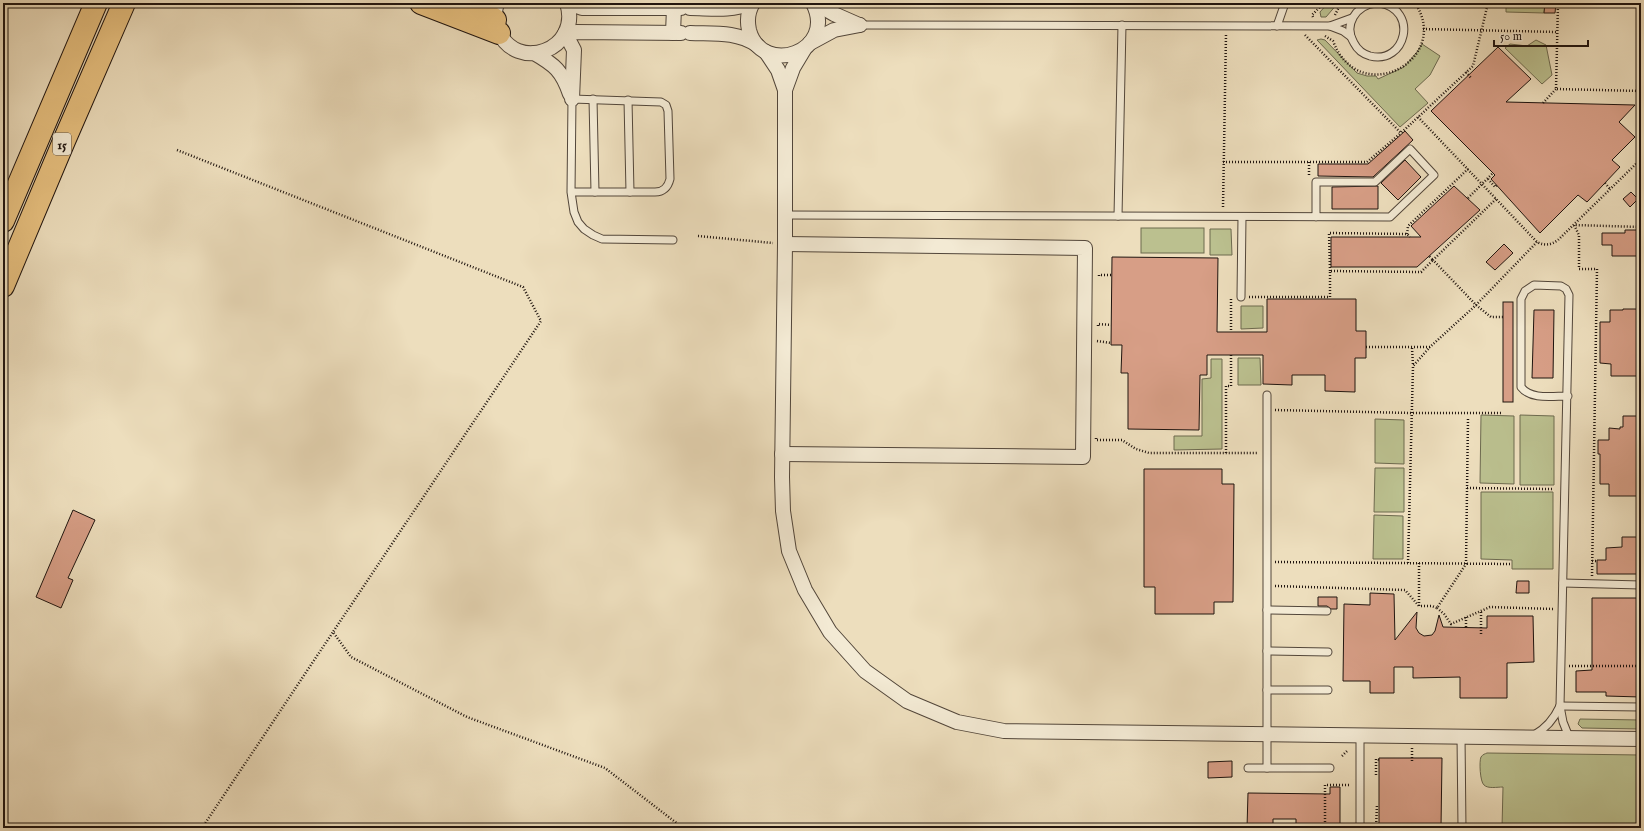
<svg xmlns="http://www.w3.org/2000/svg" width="1644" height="831" font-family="'IM FELL English',serif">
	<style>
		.green { fill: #bbc08f; stroke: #6d6a4f }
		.building { fill: #d79e86; stroke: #1f140f }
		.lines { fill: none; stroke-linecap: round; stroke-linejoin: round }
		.service-casing { stroke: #52463a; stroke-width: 9 }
		.minor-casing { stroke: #52463a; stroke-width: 16 }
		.trunk-casing { stroke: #1f140f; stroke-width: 24 }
		.path { stroke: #1f140f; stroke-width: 2.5; stroke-dasharray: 1 2; stroke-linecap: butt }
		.service { stroke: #f3ead4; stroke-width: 7 }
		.minor { stroke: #f3ead4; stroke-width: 14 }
		.trunk { stroke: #e6bf7e; stroke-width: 22 }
		.labels { text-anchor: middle; stroke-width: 4; stroke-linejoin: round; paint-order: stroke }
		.shield { fill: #f3ead4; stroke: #5f544a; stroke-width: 1 }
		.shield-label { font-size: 13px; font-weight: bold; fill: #1f140f }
	</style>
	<rect width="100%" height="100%" fill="#eddebd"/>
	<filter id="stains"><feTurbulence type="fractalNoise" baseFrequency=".005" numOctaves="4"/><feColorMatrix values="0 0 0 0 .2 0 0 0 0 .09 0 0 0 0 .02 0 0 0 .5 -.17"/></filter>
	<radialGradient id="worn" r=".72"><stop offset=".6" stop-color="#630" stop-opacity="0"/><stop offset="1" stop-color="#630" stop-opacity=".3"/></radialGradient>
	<g class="green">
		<path d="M1328 3H1338L1326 17H1321L1320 12Z"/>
		<path d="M1506 3H1545L1544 13 1506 12Z"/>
		<path d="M1321 39 1325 40 1357 73 1367 76H1376L1378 79 1404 67 1417 52 1422 44 1440 56 1430 75 1415 89 1428 103 1400 127 1317 40Z"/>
		<path d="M1536 40 1546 45 1552 75 1542 84 1505 48 1510 44 1527 46Z"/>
		<rect x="1141" y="228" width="63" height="25"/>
		<path d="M1210 229H1231L1232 255H1210Z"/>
		<path d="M1241 306H1263V328L1241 329Z"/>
		<path d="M1238 358H1260L1261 385H1238Z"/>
		<path d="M1211 359H1222V449L1174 450V436H1202V379L1211 378Z"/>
		<path d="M1481 415 1514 416V484L1480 483Z"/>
		<path d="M1520 415 1554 416V485H1520Z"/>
		<path d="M1375 419 1404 420V464L1375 463Z"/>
		<path d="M1375 468H1404V512H1374Z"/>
		<path d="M1481 492H1553V569H1512V560L1481 559Z"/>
		<path d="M1374 515 1403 516V559H1373Z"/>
		<path d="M1580 719 1641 720V729L1582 728 1578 724Z"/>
		<path d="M1487 753 1641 755V828H1502L1503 787C1497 787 1488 789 1484 785 1480 782 1479 761 1481 757 1483 754 1485 754 1487 753Z"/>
	</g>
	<g class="building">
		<path d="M1545 3H1556L1555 13H1544Z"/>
		<path d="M1498 47 1531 79 1506 102 1635 105 1619 122 1635 137 1612 160 1620 167 1587 202 1578 195 1540 233 1491 179 1495 175 1431 111Z"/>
		<path d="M1405 131 1413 140 1373 177 1318 176V164H1368Z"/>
		<path d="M1405 160 1421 177 1398 200 1381 183Z"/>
		<path d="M1378 186V209H1332V187Z"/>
		<path d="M1454 186 1480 210 1417 267H1331V237H1421L1411 226Z"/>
		<path d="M1631 192 1638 199 1630 207 1623 199Z"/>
		<path d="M1625 230H1641V256H1612V245H1602V233H1625Z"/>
		<path d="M1504 244 1513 253 1495 270 1486 262Z"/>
		<path d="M1112 257 1218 258 1217 332H1267V299H1356V331H1366V358H1355V392L1325 391V375H1292V385L1263 384V355H1207V375H1200L1199 430 1128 429V373H1121L1122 345H1111Z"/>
		<rect x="1503" y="302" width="10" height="100"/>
		<path d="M1623 309H1641V376H1611V364L1600 363V322H1610V310H1623Z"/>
		<path d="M1534 310H1554L1553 378H1532Z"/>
		<path d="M1623 416H1641V496H1609V484H1600V454H1598V440H1609V428L1620 429V427H1623Z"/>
		<path d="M1144 469H1222V484H1234L1233 602H1214V614H1155V587H1144Z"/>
		<path d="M73 510 95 520 68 578 73 580 61 608 36 597Z"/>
		<path d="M1622 537H1641V574H1597V560H1606V548L1622 547Z"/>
		<path d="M1517 581H1529V593H1516Z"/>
		<path d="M1370 593 1394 594 1395 640 1417 612 1416 628 1419 633 1424 636 1432 635 1435 631 1439 615 1443 627 1487 628V616H1533L1534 662 1507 663V698H1460V677L1413 678V667H1394V693H1370V681H1343L1344 604 1370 605Z"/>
		<path d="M1318 597H1337V609H1331L1327 606H1318Z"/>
		<path d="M1592 598H1641V697L1606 696V692H1576V671L1592 670Z"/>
		<path d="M1379 758H1442L1441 828H1379Z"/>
		<path d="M1232 761V777L1208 778V762Z"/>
		<path d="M1330 787H1340V828H1296V819H1273V828H1247L1248 793 1330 794Z"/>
	</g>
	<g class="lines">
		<defs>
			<g id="service">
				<path d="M1376 3C1356 5 1343 25 1354 43 1357 49 1363 54 1370 56 1406 65 1419 10 1380 3"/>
				<path d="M860 25 1330 26 1352 18"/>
				<path d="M1277 26 1285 3"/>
				<path d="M1330 26 1343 31 1351 37"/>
				<path d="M593 99 595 192"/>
				<path d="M628 100 630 192"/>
				<path d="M571 192H655C664 192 668 187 670 179L668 111 666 105 661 102 572 99 571 192 574 212 578 222 584 229 593 235 602 239 673 240"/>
				<path d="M785 215 1390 217 1434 175 1410 149 1375 182H1316V217"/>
				<path d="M1118 216 1122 25"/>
				<path d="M1241 297 1242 217"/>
				<path d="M1267 395V768"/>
				<path d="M1568 396C1552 396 1531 400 1521 387V299L1525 291 1534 285 1561 286 1566 289 1569 295 1560 706 1563 722 1569 737"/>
				<path d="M1563 583 1641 585"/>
				<path d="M1267 610 1327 611"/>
				<path d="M1267 651 1328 652"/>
				<path d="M1267 690H1328"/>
				<path d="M1560 706 1641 707"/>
				<path d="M1534 735C1547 728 1554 719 1560 706"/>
				<path d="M1461 736 1462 828"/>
				<path d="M1248 768H1330"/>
				<path d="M1360 828V735"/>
			</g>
			<g id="minor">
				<path d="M497 3C494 12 494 21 498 30 516 74 582 50 567 3"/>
				<path d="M568 3 582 8H681"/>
				<path d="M753 3C748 11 747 21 749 30 762 78 838 52 813 3"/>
				<path d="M815 3 834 14 859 25"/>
				<path d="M690 8C709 8 731 12 749 3"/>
				<path d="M673 33 674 8"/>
				<path d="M690 33C713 34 736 31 757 45"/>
				<path d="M810 43 834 30 860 25"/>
				<path d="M805 48 793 68 785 90V244L782 477 783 511 789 551 805 590 830 632 865 671 907 701 957 722 1004 731 1641 739"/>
				<path d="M766 52 778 70 785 90"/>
				<path d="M534 53C555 65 562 71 570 94"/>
				<path d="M572 99 574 50 565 33 577 32 681 33"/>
				<path d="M782 454 1083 457 1085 248 785 244"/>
			</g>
			<g id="trunk">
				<path d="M421 3 499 33"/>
				<path d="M468 3 480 9 495 20"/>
				<path d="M3 221 96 3"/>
				<path d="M3 286 64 141 124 3"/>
			</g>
		</defs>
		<use href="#service" class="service-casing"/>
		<use href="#minor" class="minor-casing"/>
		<use href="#trunk" class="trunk-casing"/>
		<g class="path">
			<path d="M1558 3 1556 89 1641 91"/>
			<path d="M1335 15 1341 3"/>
			<path d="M1313 17 1312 15 1324 3"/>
			<path d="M1423 29 1557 32"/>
			<path d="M1305 35 1401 133 1473 66 1488 3"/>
			<path d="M1325 36 1333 41C1359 110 1453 60 1415 3"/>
			<path d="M1466 72 1471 78"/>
			<path d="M1543 103 1556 89"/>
			<path d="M1418 117 1537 242C1545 246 1551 245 1558 240L1641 159"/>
			<path d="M177 150 523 287 541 321 333 632 351 657 467 717 605 768 683 828"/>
			<path d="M1223 162H1367L1401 133"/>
			<path d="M1309 162V176"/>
			<path d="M1488 179 1495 187 1497 185"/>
			<path d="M1605 183 1610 189"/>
			<path d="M1468 198 1493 173"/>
			<path d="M1496 199 1433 260 1476 305 1491 317H1503"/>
			<path d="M1223 207 1226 34"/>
			<path d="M1407 234 1408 226 1468 169"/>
			<path d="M698 236 773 243"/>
			<path d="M1330 271 1329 233 1407 234 1410 237"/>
			<path d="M1099 276V275H1112"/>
			<path d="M1249 297H1330V271L1421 272 1433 260 1429 256"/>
			<path d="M1231 299V332"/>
			<path d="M1098 326V324L1111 325"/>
			<path d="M1097 341 1111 343"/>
			<path d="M1366 347H1430L1476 305 1537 242"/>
			<path d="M1412 348 1413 365"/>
			<path d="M1275 410 1411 413H1502"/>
			<path d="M1096 438V440H1122L1136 449 1149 453H1258"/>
			<path d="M1226 453V386H1231V355"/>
			<path d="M1467 488 1552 489"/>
			<path d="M1592 561H1597"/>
			<path d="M1275 562 1511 564"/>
			<path d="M1408 563 1413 366 1430 347"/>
			<path d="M1419 563V606H1432L1437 608 1466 564 1468 418"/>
			<path d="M1592 576 1597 269H1579V235L1574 225 1641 227"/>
			<path d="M1275 586 1405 590 1419 606"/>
			<path d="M1437 608 1444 614 1451 624 1490 607 1554 609"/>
			<path d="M1466 617V627"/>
			<path d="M1481 634V610"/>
			<path d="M1569 666H1641"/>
			<path d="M1412 748V762"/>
			<path d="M1342 756 1348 750"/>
			<path d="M1376 775V759L1379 760"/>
			<path d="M202 828 333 632"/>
			<path d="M1325 828V785H1351"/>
			<path d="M1376 828 1377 804"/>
		</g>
		<use href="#service" class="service"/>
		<use href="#minor" class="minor"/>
		<use href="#trunk" class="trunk"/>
	</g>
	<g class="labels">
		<rect class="shield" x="53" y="133" width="18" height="22" rx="3"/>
		<g class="shield-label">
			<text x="62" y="149">15</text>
		</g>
	</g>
	<rect width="1644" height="831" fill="none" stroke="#eddebd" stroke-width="16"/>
	<rect x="4" y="4" width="1636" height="823" fill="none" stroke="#1f140f" stroke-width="2"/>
	<rect x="8" y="8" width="1628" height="815" fill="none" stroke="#1f140f"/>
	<path d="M1494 40v6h94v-6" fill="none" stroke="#1f140f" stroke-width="2"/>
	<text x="1500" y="40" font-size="12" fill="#1f140f" stroke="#f3ead4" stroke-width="3" paint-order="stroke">50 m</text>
	<rect width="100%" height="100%" filter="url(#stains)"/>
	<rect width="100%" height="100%" fill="url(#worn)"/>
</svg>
